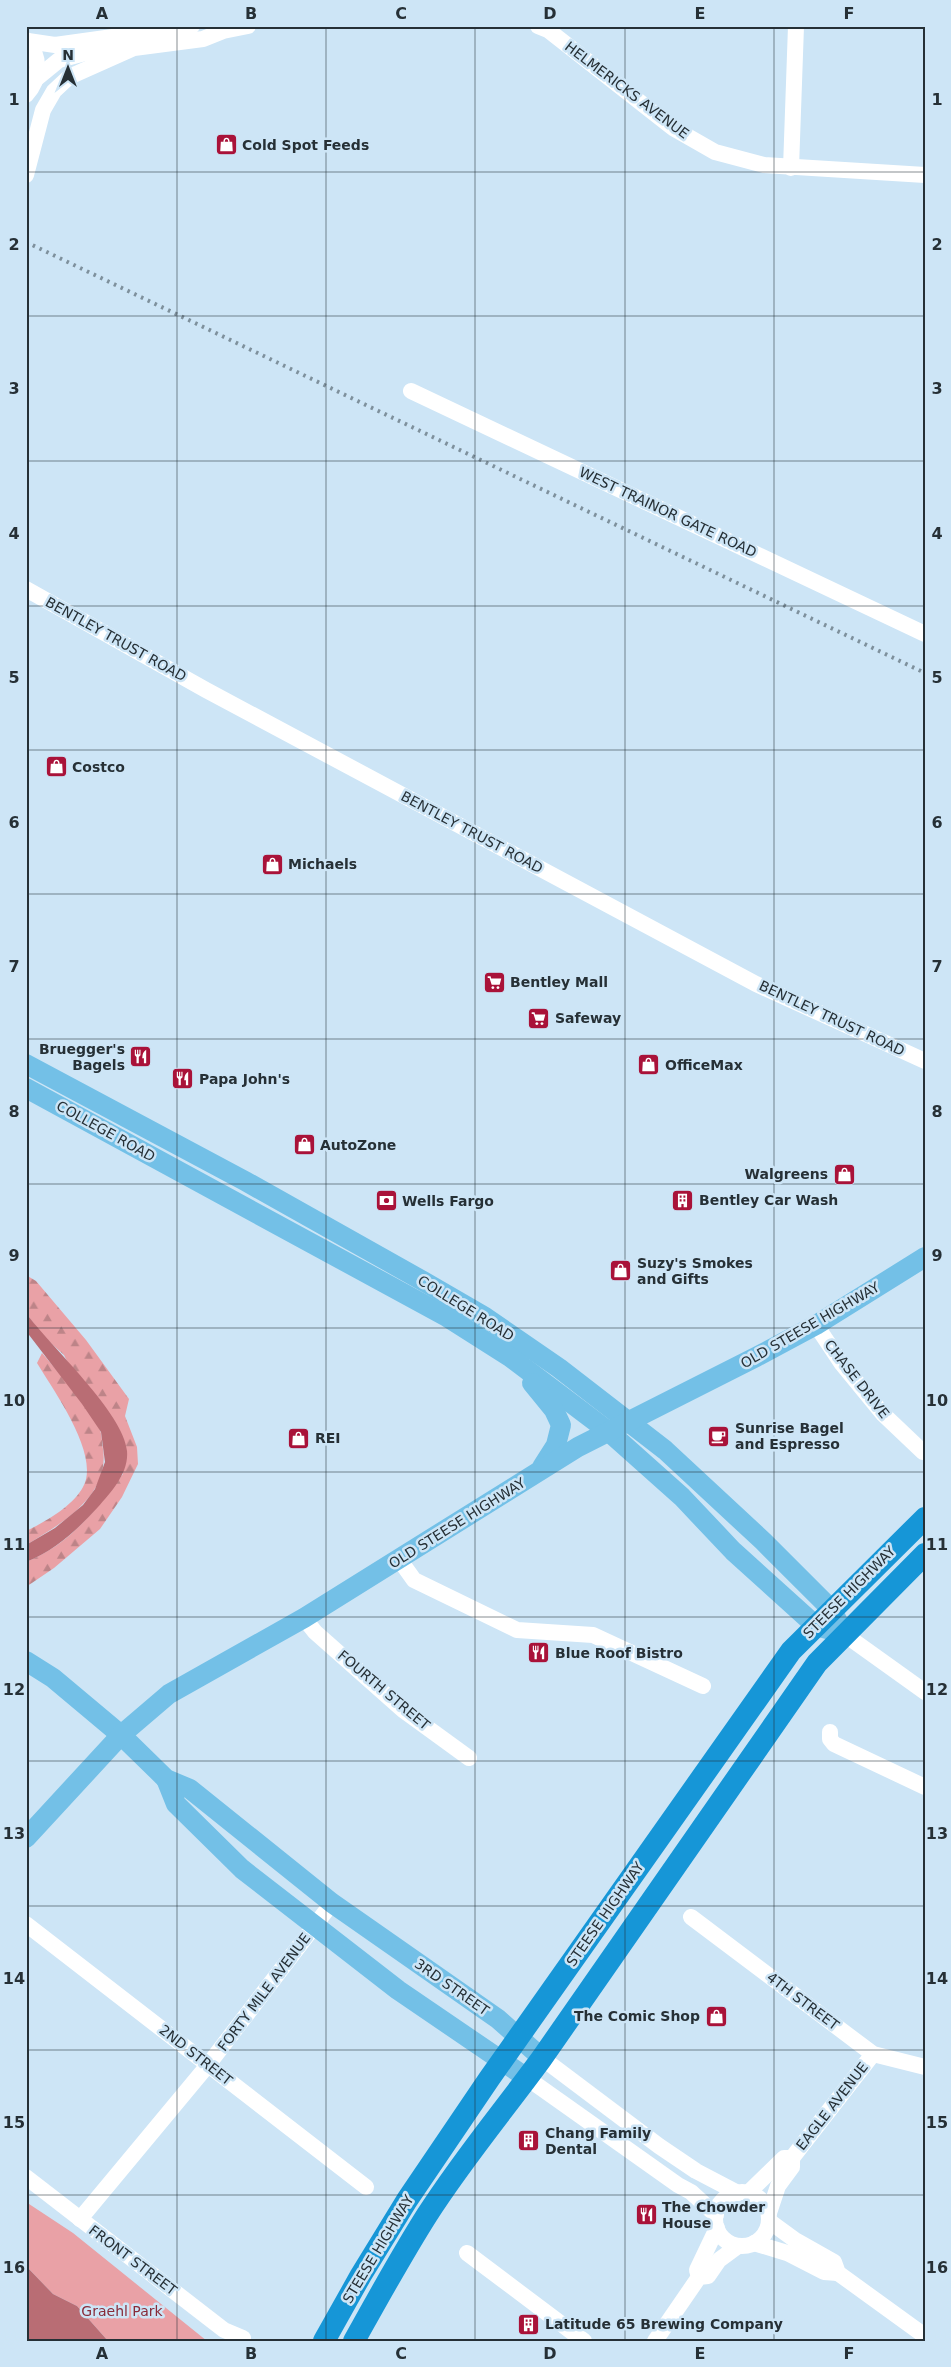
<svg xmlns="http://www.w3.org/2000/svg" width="951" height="2367" font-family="'DejaVu Sans',sans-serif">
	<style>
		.green { fill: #e9a1a6 }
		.forest { fill: url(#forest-firs) }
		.water { fill: #b96d74 }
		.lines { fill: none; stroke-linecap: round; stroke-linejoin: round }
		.minor { stroke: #fff; stroke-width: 16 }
		.major { stroke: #73c0e7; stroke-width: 20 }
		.highway { stroke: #1696d7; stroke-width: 22 }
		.rail { stroke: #7e909c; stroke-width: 4; stroke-dasharray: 2.5 5; stroke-linecap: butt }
		.grid { fill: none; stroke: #263036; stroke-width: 1; stroke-opacity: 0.55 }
		.labels { text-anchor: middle; stroke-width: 5; stroke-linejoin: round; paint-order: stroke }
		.street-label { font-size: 14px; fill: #263036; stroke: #cde5f6 }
		.poi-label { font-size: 14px; font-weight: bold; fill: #263036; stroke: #cde5f6; text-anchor: start }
		.park-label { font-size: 14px; fill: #882b39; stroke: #cde5f6 }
		.neatline { fill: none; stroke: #263036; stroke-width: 2 }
		.grid-label { font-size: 16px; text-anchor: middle; font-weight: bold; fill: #263036 }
	</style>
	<defs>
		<pattern id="forest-firs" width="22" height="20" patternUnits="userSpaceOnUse" patternTransform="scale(1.25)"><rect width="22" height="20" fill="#e9a1a6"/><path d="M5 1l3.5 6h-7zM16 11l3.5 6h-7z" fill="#bd8488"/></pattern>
	</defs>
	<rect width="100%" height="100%" fill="#cde5f6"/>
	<path class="green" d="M26 2202 73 2233 207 2341H108L77 2306 53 2294 26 2266Z"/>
	<g class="forest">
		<path d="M26 1275 36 1281 86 1340 129 1399 125 1416 137 1447 138 1464 122 1497 100 1529 54 1568 26 1587V1562C69 1545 96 1510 123 1474L64 1355 43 1336 26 1313Z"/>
		<path d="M42 1353C62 1377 86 1402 100 1430 102 1435 102 1443 103 1449 110 1496 61 1524 26 1545V1531C45 1522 73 1506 83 1487 101 1455 53 1390 37 1363Z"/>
	</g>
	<g class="water">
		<path d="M26 1313C50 1346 124 1413 127 1451 129 1473 111 1492 98 1507 77 1530 56 1550 26 1562V1545L55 1528 83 1505 95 1489 105 1462 101 1432 82 1404 26 1331Z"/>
		<path d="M26 2266 53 2294 77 2306 108 2341H26Z"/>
	</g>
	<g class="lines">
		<g class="minor">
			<path d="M538 26 548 30 673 128 715 152 764 165 925 175"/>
			<path d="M26 40C41 56 41 79 26 95"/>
			<path d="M28 41 55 45 192 26"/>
			<path d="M37 78 59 60 85 53 124 49"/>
			<path d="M791 168 796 26"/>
			<path d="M26 175 43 110 54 91 69 77 134 48 203 39 223 31 248 26"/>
			<path d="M411 391 925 634"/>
			<path d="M26 589 206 690 756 984 925 1061"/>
			<path d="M816 1325 842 1364 883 1414 923 1452"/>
			<path d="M399 1559 414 1580 517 1630 593 1635 703 1686"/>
			<path d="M304 1618 315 1632 403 1710 469 1758"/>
			<path d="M844 1634 925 1692"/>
			<path d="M830 1732V1739L834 1744 925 1787"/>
			<path d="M691 1917 873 2054 925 2067"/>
			<path d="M26 1924 366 2187"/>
			<path d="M542 2058 659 2146 696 2171 738 2193"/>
			<path d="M527 2078 678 2185 691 2192 716 2215"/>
			<path d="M26 2177 224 2330 243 2338"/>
			<circle cx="742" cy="2219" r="27"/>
			<path d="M748 2193 784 2158H792"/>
			<path d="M769 2213 778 2186 792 2167V2158L873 2054"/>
			<path d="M80 2219 208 2065 332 1903"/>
			<path d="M769 2221 795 2240 834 2262 838 2273 925 2336"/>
			<path d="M754 2243 787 2253 824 2272 838 2273"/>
			<path d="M467 2253 584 2341"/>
			<path d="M699 2277 697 2270 717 2228"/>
			<path d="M655 2341 699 2277 708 2276 719 2260 738 2246"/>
		</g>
		<g class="major">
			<path d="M26 1064 245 1181 423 1281 485 1317 559 1368 665 1450 763 1541 832 1610 844 1634"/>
			<path d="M26 1088 447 1317 510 1357 608 1431 682 1497 733 1551 816 1626 831 1630"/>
			<path d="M532 1383 554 1410 561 1425 556 1445 542 1467"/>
			<path d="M26 1661 53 1678 121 1735 166 1779 190 1789 332 1903 498 2019 542 2058"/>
			<path d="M166 1779 176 1804 242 1869 398 1990 527 2078"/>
			<path d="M26 1838 121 1735 169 1694 304 1618 578 1447 756 1357 816 1325 925 1257"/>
		</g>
		<g class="highway">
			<path d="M324 2341 361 2275 407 2200 489 2079 791 1651 925 1518"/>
			<path d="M354 2341C378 2298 401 2256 427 2215 462 2160 504 2110 542 2058L817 1663 925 1554"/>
		</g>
		<path class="rail" d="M26 242 925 673"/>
	</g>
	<path class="grid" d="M177 26V2341M326 26V2341M475 26V2341M625 26V2341M774 26V2341M26 172H925M26 316H925M26 461H925M26 606H925M26 750H925M26 894H925M26 1039H925M26 1184H925M26 1328H925M26 1472H925M26 1617H925M26 1761H925M26 1906H925M26 2050H925M26 2195H925"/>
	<defs>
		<symbol id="shop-square" viewBox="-11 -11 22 22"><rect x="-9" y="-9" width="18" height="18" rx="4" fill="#a91239" stroke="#cde5f6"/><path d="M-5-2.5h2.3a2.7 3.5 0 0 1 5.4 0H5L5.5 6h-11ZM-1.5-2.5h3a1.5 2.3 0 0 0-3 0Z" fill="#fff"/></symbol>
		<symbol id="supermarket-square" viewBox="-11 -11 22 22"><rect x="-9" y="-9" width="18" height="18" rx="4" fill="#a91239" stroke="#cde5f6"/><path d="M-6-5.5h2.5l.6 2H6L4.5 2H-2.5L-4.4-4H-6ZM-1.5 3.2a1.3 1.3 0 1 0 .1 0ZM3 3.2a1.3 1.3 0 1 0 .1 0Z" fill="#fff"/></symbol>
		<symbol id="restaurant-square" viewBox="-11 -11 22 22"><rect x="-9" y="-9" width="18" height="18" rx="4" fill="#a91239" stroke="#cde5f6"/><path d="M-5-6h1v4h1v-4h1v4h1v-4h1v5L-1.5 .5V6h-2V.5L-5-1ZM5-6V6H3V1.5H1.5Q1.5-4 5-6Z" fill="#fff"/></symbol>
		<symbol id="building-square" viewBox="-11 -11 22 22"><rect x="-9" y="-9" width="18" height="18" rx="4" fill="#a91239" stroke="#cde5f6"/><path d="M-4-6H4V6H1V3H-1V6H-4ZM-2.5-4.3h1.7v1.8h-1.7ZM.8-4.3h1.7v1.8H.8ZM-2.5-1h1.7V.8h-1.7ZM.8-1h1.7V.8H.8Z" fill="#fff"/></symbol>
		<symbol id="bank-square" viewBox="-11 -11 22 22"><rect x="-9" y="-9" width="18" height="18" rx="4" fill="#a91239" stroke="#cde5f6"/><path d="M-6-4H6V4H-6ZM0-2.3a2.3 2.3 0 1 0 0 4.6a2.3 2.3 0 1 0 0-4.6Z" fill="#fff"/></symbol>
		<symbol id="cafe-square" viewBox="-11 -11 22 22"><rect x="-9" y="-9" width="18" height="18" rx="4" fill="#a91239" stroke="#cde5f6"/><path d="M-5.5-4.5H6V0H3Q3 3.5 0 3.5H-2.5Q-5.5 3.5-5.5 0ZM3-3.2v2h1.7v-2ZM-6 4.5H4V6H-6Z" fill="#fff"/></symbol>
	</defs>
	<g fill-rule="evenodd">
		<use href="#shop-square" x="214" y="132" width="25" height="25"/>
		<use href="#shop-square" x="44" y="754" width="25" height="25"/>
		<use href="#shop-square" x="260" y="852" width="25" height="25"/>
		<use href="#supermarket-square" x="482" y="970" width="25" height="25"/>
		<use href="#supermarket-square" x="526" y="1006" width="25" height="25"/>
		<use href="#restaurant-square" x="128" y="1044" width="25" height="25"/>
		<use href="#shop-square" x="636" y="1052" width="25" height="25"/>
		<use href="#restaurant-square" x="170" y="1066" width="25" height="25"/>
		<use href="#shop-square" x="292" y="1132" width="25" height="25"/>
		<use href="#shop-square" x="832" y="1162" width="25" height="25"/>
		<use href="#building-square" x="670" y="1188" width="25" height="25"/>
		<use href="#bank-square" x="374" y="1188" width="25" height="25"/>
		<use href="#shop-square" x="608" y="1258" width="25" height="25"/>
		<use href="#cafe-square" x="706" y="1424" width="25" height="25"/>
		<use href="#shop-square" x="286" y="1426" width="25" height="25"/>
		<use href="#restaurant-square" x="526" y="1640" width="25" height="25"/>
		<use href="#shop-square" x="704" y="2004" width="25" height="25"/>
		<use href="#building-square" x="516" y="2128" width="25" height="25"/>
		<use href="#restaurant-square" x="634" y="2202" width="25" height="25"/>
		<use href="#building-square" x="516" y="2312" width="25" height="25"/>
	</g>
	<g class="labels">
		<g class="street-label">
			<text transform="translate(627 90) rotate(37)" y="5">HELMERICKS AVENUE</text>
			<text transform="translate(668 512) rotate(25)" y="5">WEST TRAINOR GATE ROAD</text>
			<text transform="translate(116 639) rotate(29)" y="5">BENTLEY TRUST ROAD</text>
			<text transform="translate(472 832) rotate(28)" y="5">BENTLEY TRUST ROAD</text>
			<text transform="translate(832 1018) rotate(25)" y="5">BENTLEY TRUST ROAD</text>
			<text transform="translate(106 1131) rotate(29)" y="5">COLLEGE ROAD</text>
			<text transform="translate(466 1308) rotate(32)" y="5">COLLEGE ROAD</text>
			<text transform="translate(810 1325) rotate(-30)" y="5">OLD STEESE HIGHWAY</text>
			<text transform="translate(857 1379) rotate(52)" y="5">CHASE DRIVE</text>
			<text transform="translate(457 1523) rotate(-32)" y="5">OLD STEESE HIGHWAY</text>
			<text transform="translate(849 1592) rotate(-45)" y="5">STEESE HIGHWAY</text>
			<text transform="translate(384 1690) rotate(40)" y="5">FOURTH STREET</text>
			<text transform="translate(605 1914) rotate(-55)" y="5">STEESE HIGHWAY</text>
			<text transform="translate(452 1987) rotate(35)" y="5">3RD STREET</text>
			<text transform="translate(264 1992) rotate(-53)" y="5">FORTY MILE AVENUE</text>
			<text transform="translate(803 2001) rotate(37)" y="5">4TH STREET</text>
			<text transform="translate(196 2055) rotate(38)" y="5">2ND STREET</text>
			<text transform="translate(832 2106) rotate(-52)" y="5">EAGLE AVENUE</text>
			<text transform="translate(378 2249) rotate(-59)" y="5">STEESE HIGHWAY</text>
			<text transform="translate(133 2260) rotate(37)" y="5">FRONT STREET</text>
		</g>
		<g class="poi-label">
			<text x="242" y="150">Cold Spot Feeds</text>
			<text x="72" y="772">Costco</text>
			<text x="288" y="869">Michaels</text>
			<text x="510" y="987">Bentley Mall</text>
			<text x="555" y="1023">Safeway</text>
			<text x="125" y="1054" text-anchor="end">Bruegger's<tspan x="125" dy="16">Bagels</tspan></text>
			<text x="665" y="1070">OfficeMax</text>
			<text x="199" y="1084">Papa John's</text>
			<text x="320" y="1150">AutoZone</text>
			<text x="828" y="1179" text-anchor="end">Walgreens</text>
			<text x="699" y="1205">Bentley Car Wash</text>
			<text x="402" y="1206">Wells Fargo</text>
			<text x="637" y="1268">Suzy's Smokes<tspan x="637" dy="16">and Gifts</tspan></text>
			<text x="735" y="1433">Sunrise Bagel<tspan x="735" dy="16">and Espresso</tspan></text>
			<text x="315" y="1443">REI</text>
			<text x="555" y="1658">Blue Roof Bistro</text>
			<text x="700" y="2021" text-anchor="end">The Comic Shop</text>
			<text x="545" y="2138">Chang Family<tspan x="545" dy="16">Dental</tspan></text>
			<text x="662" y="2212">The Chowder<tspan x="662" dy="16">House</tspan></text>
			<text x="545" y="2329">Latitude 65 Brewing Company</text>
		</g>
		<g class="park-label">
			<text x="122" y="2316">Graehl Park</text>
		</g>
	</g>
	<rect width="951" height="2367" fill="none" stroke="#cde5f6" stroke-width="55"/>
	<g transform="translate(68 68)" stroke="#cde5f6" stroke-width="4" paint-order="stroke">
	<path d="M0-4L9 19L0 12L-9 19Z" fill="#263036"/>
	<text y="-8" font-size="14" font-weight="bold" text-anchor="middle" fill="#263036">N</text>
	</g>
	<rect x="28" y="28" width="896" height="2312" class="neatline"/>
	<g class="grid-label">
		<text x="102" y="19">A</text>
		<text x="251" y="19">B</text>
		<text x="401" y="19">C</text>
		<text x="550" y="19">D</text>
		<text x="700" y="19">E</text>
		<text x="849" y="19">F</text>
		<text x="14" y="105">1</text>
		<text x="937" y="105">1</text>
		<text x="14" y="250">2</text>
		<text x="937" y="250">2</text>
		<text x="14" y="394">3</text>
		<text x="937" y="394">3</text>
		<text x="14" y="539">4</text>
		<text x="937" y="539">4</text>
		<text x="14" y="683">5</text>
		<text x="937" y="683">5</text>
		<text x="14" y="828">6</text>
		<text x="937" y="828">6</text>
		<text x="14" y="972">7</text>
		<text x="937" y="972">7</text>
		<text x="14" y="1117">8</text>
		<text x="937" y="1117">8</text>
		<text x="14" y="1261">9</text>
		<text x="937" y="1261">9</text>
		<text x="14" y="1406">10</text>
		<text x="937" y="1406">10</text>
		<text x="14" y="1550">11</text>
		<text x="937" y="1550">11</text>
		<text x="14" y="1695">12</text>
		<text x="937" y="1695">12</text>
		<text x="14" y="1839">13</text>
		<text x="937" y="1839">13</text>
		<text x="14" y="1984">14</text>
		<text x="937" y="1984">14</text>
		<text x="14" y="2128">15</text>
		<text x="937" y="2128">15</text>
		<text x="14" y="2273">16</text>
		<text x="937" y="2273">16</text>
		<text x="102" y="2359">A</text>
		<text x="251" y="2359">B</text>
		<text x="401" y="2359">C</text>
		<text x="550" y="2359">D</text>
		<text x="700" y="2359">E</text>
		<text x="849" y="2359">F</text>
	</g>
</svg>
